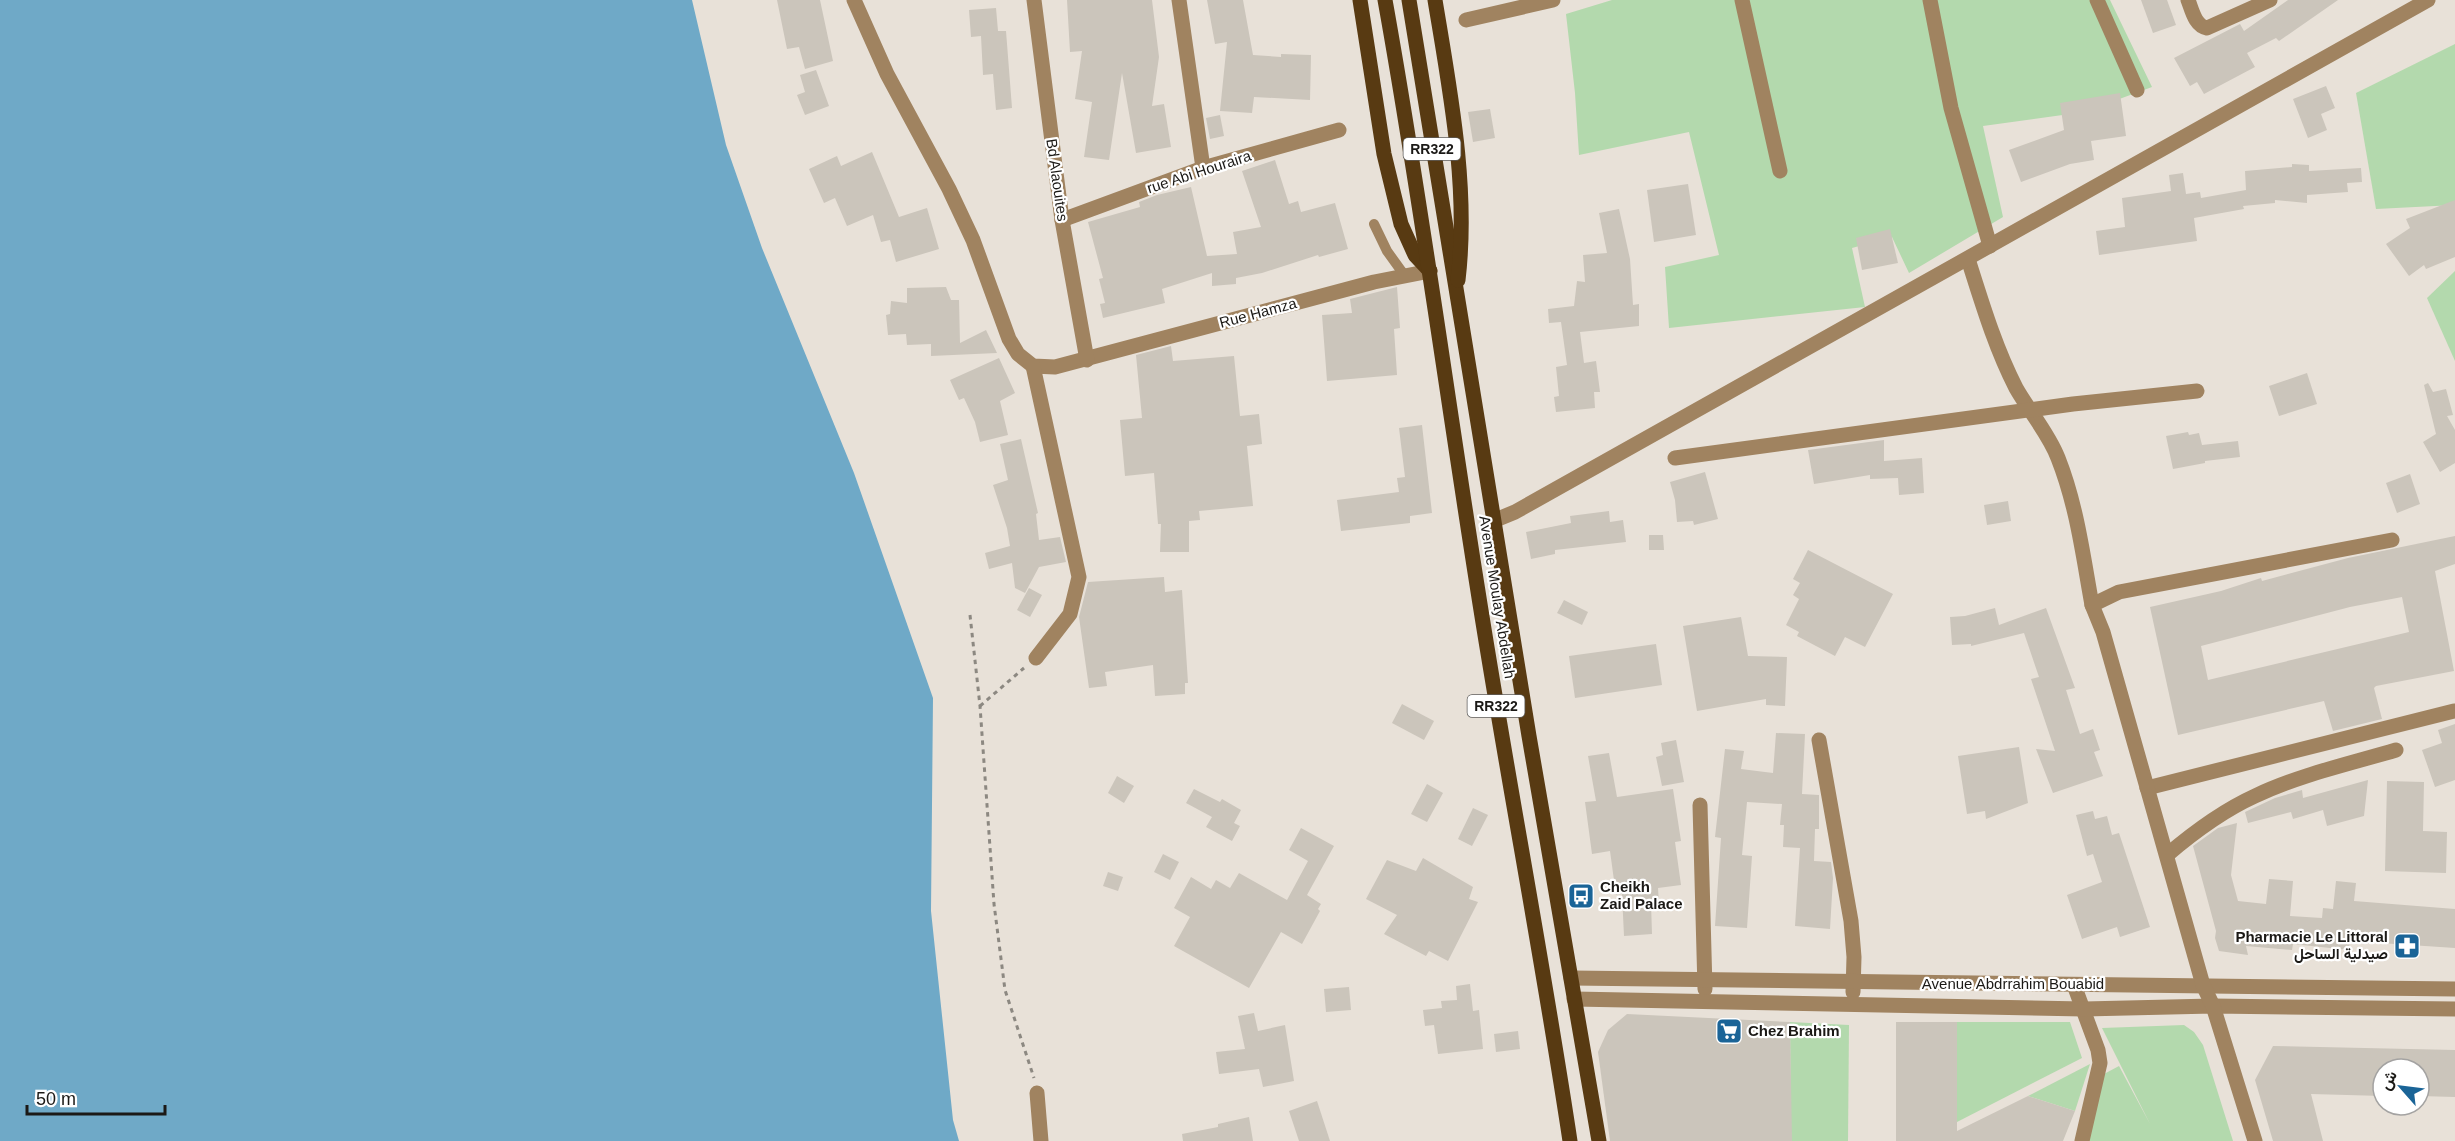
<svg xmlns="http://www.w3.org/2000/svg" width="2455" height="1141" font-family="Arial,Vazirmatn,sans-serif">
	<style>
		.green { fill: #b3d9ad }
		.water { fill: #6fa9c7 }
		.building { fill: #cbc5bb; fill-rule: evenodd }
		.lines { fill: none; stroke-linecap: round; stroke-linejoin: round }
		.path { stroke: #8c8881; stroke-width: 3; stroke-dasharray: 4.5 4.5; stroke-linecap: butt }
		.lane { stroke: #a08360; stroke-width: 10 }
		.street { stroke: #a08360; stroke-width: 15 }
		.primary { stroke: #583a12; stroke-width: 15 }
		.labels { text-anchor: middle; stroke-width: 4.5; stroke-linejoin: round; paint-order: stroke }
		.shield { fill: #fff; stroke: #5f5e5c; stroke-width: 1.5 }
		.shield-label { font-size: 14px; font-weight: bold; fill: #1b1916 }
		.street-label { font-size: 15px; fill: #1b1916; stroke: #fff }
		.poi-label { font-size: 15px; font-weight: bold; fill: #1b1916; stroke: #fff; text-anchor: start }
	</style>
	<rect width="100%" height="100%" fill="#e8e1d8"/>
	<g class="green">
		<path d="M1612 0H2110L2152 87 2084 112 1983 126 2003 217 1909 273 1892 237 1852 248 1865 307 1669 328 1665 267 1719 255 1689 132 1579 155 1575 93 1566 14Z"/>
		<path d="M2455 44V205L2376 209 2356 93Z"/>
		<path d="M2455 271V361L2427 298Z"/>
		<path d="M1790 1022 1849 1025 1848 1141H1791Z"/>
		<path d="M1957 1022H2070L2082 1058 1957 1122Z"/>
		<path d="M2184 1025 2194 1032 2203 1045 2233 1141H2087L2104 1074 2119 1066 2150 1124 2102 1028Z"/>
		<path d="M2090 1064 2075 1111 2028 1096Z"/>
	</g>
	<path class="water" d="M0 0H692L726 145 762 248 854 473 933 698 931 911 953 1120 959 1141H0Z"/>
	<g class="building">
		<path d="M777 0H820L833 61 805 69 799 47 787 49Z"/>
		<path d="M1067 0H1152L1159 57 1152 106 1164 104 1171 147 1136 153 1122 73 1109 160 1084 157 1092 102 1075 99 1082 51 1070 52Z"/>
		<path d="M1207 0H1243L1253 55 1281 57V54L1311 55 1310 100 1254 97 1252 113 1220 111 1227 42 1215 44Z"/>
		<path d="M2141 0H2167L2176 25 2153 33Z"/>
		<path d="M2288 0H2338L2279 41 2276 38 2247 53 2255 67 2204 94 2197 82 2190 86 2174 58 2240 24 2244 31Z"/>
		<path d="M996 8 998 31H1006L1012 108 996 110 993 74 983 75 981 36 971 37 969 10Z"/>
		<path d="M816 70 829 106 805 115 797 95 805 92 800 75Z"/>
		<path d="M2326 86 2335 108 2321 114 2327 130 2308 138 2293 99Z"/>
		<path d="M2120 93 2126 136 2091 141 2094 160 2070 164 2021 182 2009 150 2064 130 2060 103Z"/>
		<path d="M1490 109 1495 138 1473 142 1468 112Z"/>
		<path d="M1220 115 1224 136 1210 139 1206 118Z"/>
		<path d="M872 152 899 217 927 208 939 249 896 262 890 240 881 242 873 215 847 226 835 198 824 203 809 169 837 156 841 166Z"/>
		<path d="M1275 160 1289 204 1298 201 1301 212 1335 203 1348 249 1319 257 1318 255 1262 273 1236 278V284L1212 286V273L1162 289 1165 303 1103 318 1100 304 1105 303 1099 279 1103 278 1088 222 1140 207 1139 202 1157 195 1191 187 1207 256 1237 254 1233 232 1261 227 1242 171Z"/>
		<path d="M2292 164 2309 165V171L2361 168 2362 182 2347 183 2348 192 2307 195V203L2275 200V203L2243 206 2244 209 2194 218 2197 241 2099 255 2096 231 2125 227 2122 198 2171 191 2169 175 2183 173 2186 194 2200 192 2201 198 2246 190 2245 171 2292 167Z"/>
		<path d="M1688 184 1696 235 1654 242 1647 190Z"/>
		<path d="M2455 200V257L2426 269 2424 265 2409 276 2386 244 2410 228 2406 219Z"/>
		<path d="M1619 209 1630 259 1633 305 1639 304V326L1580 332 1584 363 1596 361 1600 392H1594L1595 408 1556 412 1554 397 1559 396 1556 367 1567 365 1561 322 1549 323 1548 309 1574 306 1577 281 1585 282 1583 255 1607 253 1599 213Z"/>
		<path d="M1890 229 1898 263 1862 270 1856 238Z"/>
		<path d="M946 287 951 300H959L960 343 986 330 997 353 931 356V344L907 345 906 334 888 335 886 315 890 314 891 301 907 303V288Z"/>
		<path d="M1397 287 1400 328 1394 329 1397 375 1327 381 1322 315 1352 313 1350 299Z"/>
		<path d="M1171 346 1173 361 1234 356 1240 416 1259 414 1262 444 1247 446 1253 506 1199 511 1200 520 1189 521V552H1160L1161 524H1158L1154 473 1125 476 1120 420 1142 418 1136 355Z"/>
		<path d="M999 358 1015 393 1000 401 1008 435 980 442 975 422 964 398 959 400 950 380Z"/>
		<path d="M2307 373 2317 404 2279 416 2269 386Z"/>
		<path d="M2428 383 2433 392 2446 389 2453 415 2447 416 2455 430V463L2440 472 2423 442 2436 434 2424 385Z"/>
		<path d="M1422 425 1432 513 1410 516V523L1341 531 1337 500 1399 492 1397 478 1405 477 1399 428Z"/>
		<path d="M2188 432 2189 435 2199 433 2202 445 2238 441 2240 457 2205 461V463L2173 469 2166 436Z"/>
		<path d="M1021 439 1038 513 1036 514 1039 540 1060 537 1066 562 1039 567 1025 593 1015 588 1012 563 989 569 985 553 1010 546 1007 528 993 485 1008 480 1000 444Z"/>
		<path d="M1884 440V461L1922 458 1924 493 1899 495 1898 478 1870 479V475L1814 484 1808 450Z"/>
		<path d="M1705 472 1718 519 1694 525 1693 521 1677 522 1675 500 1670 482Z"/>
		<path d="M2410 474 2420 504 2397 513 2386 483Z"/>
		<path d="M2008 501 2011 521 1987 525 1984 505Z"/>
		<path d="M1609 511 1610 522 1623 520 1626 542 1555 550V554L1531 559 1526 532 1571 523 1570 516Z"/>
		<path d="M1649 535H1663L1664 550H1649Z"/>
		<path d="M2455 536V564L2435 571 2454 671 2376 686 2374 688 2382 719 2333 731 2324 701 2178 735 2150 607 2221 591 2261 578 2262 581 2348 558ZM2402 597 2409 632 2208 680 2201 646 2350 607Z"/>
		<path d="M1808 550 1893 594 1865 647 1845 637 1835 656 1797 636 1799 632 1786 625 1799 599 1793 595 1800 583 1793 579Z"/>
		<path d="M1164 577 1165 592 1182 590 1188 683H1185V694L1155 696 1153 665 1105 672 1107 686 1089 688 1079 617 1088 582Z"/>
		<path d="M1029 588 1042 595 1030 617 1017 610Z"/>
		<path d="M1564 600 1588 612 1582 625 1557 613Z"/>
		<path d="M1995 608 1999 625 2046 608 2075 688 2066 690 2080 734 2093 729 2100 750 2094 752 2103 776 2053 793 2036 749 2055 751 2031 679 2039 677 2024 633 1971 646V644L1952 645 1950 617 1965 616Z"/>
		<path d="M1741 617 1748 656 1787 657 1785 706 1766 705V699L1697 711 1683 626Z"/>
		<path d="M1656 644 1662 685 1575 698 1569 656Z"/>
		<path d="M1402 704 1434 721 1424 740 1392 723Z"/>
		<path d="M2455 724V780L2435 787 2422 750 2442 743 2438 730Z"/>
		<path d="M1776 733 1805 734 1802 794 1819 795V829H1815L1814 861 1831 862 1833 878 1830 929 1795 926 1800 848 1783 847 1784 825H1780L1782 804 1747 802 1742 855 1752 856 1747 928 1715 926 1721 838 1715 837 1725 749 1744 751 1741 769 1773 773Z"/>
		<path d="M1676 740 1684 782 1662 786 1656 757 1663 755 1661 743Z"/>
		<path d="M2019 747 2028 803 1986 819 1985 811 1967 814 1958 756Z"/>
		<path d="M1609 753 1617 797 1673 789 1681 841 1675 842 1681 885 1658 888 1659 903H1651L1652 934 1624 936 1622 894 1616 895 1610 851 1592 854 1585 802 1596 801 1588 756Z"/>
		<path d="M1117 776 1134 786 1124 803 1108 793Z"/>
		<path d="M2368 780 2364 816 2327 826 2323 810 2293 819 2291 812 2248 823 2245 812 2275 798 2302 790 2303 798Z"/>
		<path d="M2387 781 2424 782 2423 831 2447 832 2446 873 2385 871Z"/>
		<path d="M1427 784 1443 793 1427 822 1411 814Z"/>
		<path d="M1194 789 1220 802 1222 799 1241 810 1234 823 1240 826 1232 841 1206 827 1212 817 1186 803Z"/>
		<path d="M1473 808 1488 815 1472 846 1458 839Z"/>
		<path d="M2093 811 2095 819 2107 816 2112 835 2119 833 2150 927 2120 937 2117 927 2082 939 2067 895 2102 882 2093 854 2087 856 2076 815Z"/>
		<path d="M2237 823 2231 875 2238 901 2266 904 2269 879 2293 881 2290 916 2322 918 2323 908 2333 909 2336 881 2356 883 2354 901 2455 909V948L2350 941 2349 950 2293 944 2292 950 2246 946 2248 955 2219 951 2215 938 2216 931 2193 846 2218 828Z"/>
		<path d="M1301 828 1334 846 1307 895 1321 904 1318 909 1320 911 1302 944 1281 932 1249 988 1174 946 1190 917 1174 908 1191 877 1211 889 1216 880 1230 888 1239 873 1287 900 1308 861 1289 850Z"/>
		<path d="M1163 854 1179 862 1170 880 1154 872Z"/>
		<path d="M1423 858 1473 887 1469 899 1478 902 1448 961 1429 951 1426 956 1384 934 1397 915 1366 899 1387 860 1416 871Z"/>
		<path d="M1108 872 1123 877 1118 891 1103 886Z"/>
		<path d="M1470 984 1473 1011 1479 1010 1483 1049 1438 1054 1434 1025 1425 1026 1423 1010 1442 1008 1441 1001 1457 1000 1456 986Z"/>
		<path d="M1349 987 1351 1010 1326 1012 1324 989Z"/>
		<path d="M1254 1013 1258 1031 1285 1025 1294 1081 1263 1087 1259 1069 1219 1074 1216 1052 1245 1049 1238 1016Z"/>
		<path d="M1627 1014 1790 1022 1792 1141H1610L1598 1052 1608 1030Z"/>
		<path d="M1896 1022H1957V1131L2028 1096 2075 1111 2063 1141H1896Z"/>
		<path d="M1518 1031 1520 1049 1496 1052 1494 1034Z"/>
		<path d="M2273 1046 2455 1050V1097L2419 1096V1069H2383V1096L2311 1094 2323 1141H2273L2255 1080Z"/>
		<path d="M1317 1101 1330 1141H1299L1289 1111Z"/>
		<path d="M1249 1117 1253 1141H1183L1182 1134 1218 1127V1124Z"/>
	</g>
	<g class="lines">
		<g class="path">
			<path d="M970 615 980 706 994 904 1005 990 1034 1078"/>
			<path d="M980 706 1024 668"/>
		</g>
		<path class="lane" d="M1374 224 1387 251 1405 276"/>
		<g class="street">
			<path d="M854 0 887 74 949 189 973 240 1009 339 1018 354 1033 366 1055 367 1374 282 1430 271"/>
			<path d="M1034 0 1062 220 1087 360"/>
			<path d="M1179 0 1203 168"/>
			<path d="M1742 0 1780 171"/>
			<path d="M1930 0 1951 108 1990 246"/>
			<path d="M2097 0 2137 90"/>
			<path d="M2188 0C2192 10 2195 26 2207 28L2270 0"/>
			<path d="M1466 20 1553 0"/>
			<path d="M1062 220 1203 168 1339 130"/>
			<path d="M1968 259C1982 303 1995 347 2016 388 2029 411 2049 434 2058 458 2077 506 2083 556 2092 605"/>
			<path d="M1033 366 1079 577 1070 614 1036 658"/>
			<path d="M1675 458 2073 404 2197 391"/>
			<path d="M1493 521 1515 512 2428 0"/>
			<path d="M1819 740 1851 921 1854 957 1853 992"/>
			<path d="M2147 788 2454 711"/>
			<path d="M1700 805 1705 989"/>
			<path d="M2167 855C2194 832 2222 811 2255 796 2299 775 2349 764 2396 750"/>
			<path d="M1571 978 2455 989"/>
			<path d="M2074 985 2098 1050 2100 1063 2082 1141"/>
			<path d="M1574 999 2084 1009 2213 1006 2455 1009"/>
			<path d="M1037 1093 1041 1141"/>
			<path d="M2255 1141 2213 1006 2203 985 2103 632 2092 605 2119 592 2392 540"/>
		</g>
		<g class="primary">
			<path d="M1360 0 1384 154 1401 224 1415 255 1430 271"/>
			<path d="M1385 0C1420 194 1446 390 1477 585 1506 771 1542 955 1570 1141"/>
			<path d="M1409 0 1529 736 1599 1141"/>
			<path d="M1435 0C1450 91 1469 188 1458 280"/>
		</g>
	</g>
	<defs>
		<symbol id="bus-square" viewBox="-11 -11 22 22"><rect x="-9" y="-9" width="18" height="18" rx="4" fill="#1a6497" stroke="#fff"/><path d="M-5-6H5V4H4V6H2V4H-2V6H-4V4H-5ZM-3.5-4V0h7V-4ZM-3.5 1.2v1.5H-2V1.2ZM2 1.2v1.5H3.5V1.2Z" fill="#fff"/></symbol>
		<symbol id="pharmacy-square" viewBox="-11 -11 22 22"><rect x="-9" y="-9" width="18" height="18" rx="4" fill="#1a6497" stroke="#fff"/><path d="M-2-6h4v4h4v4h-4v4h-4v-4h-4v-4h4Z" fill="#fff"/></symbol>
		<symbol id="supermarket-square" viewBox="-11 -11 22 22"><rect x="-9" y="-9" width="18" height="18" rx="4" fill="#1a6497" stroke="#fff"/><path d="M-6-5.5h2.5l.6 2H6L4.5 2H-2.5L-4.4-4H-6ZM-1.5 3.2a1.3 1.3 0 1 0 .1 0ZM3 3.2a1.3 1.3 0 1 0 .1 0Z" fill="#fff"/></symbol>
	</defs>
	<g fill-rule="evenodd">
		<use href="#bus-square" x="1566" y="881" width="30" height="30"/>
		<use href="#pharmacy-square" x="2392" y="931" width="30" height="30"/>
		<use href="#supermarket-square" x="1714" y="1016" width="30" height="30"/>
	</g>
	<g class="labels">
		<g class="shield">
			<rect x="1403.5" y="138" width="57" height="22" rx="4.5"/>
			<rect x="1467.5" y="695" width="57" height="22" rx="4.5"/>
		</g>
		<g class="shield-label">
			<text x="1432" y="154">RR322</text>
			<text x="1496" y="711">RR322</text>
		</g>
		<g class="street-label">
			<text transform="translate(1199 172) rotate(-18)" y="5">rue Abi Houraira</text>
			<text transform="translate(1057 180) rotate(82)" y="5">Bd Alaouites</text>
			<text transform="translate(1258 313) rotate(-15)" y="5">Rue Hamza</text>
			<text transform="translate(1497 597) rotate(81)" y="5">Avenue Moulay Abdellah</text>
			<text x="2013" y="989">Avenue Abdrrahim Bouabid</text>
		</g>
		<g class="poi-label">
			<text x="1600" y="892">Cheikh<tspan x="1600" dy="17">Zaid Palace</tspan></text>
			<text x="2388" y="942" text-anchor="end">Pharmacie Le Littoral<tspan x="2388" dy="17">صيدلية الساحل</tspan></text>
			<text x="1748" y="1036">Chez Brahim</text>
		</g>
	</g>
	<g transform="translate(2401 1087) rotate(298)"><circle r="28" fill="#ffffff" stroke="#a4a3a2" stroke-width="1.5"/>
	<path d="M0-4.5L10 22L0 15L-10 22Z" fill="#1a6497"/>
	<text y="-9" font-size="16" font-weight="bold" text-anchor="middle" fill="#1b1916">ش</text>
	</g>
	<path d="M27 1105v9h138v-9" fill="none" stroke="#1b1916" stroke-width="3"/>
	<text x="36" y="1105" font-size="18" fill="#1b1916" stroke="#ffffff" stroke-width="4.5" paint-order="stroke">50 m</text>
</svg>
